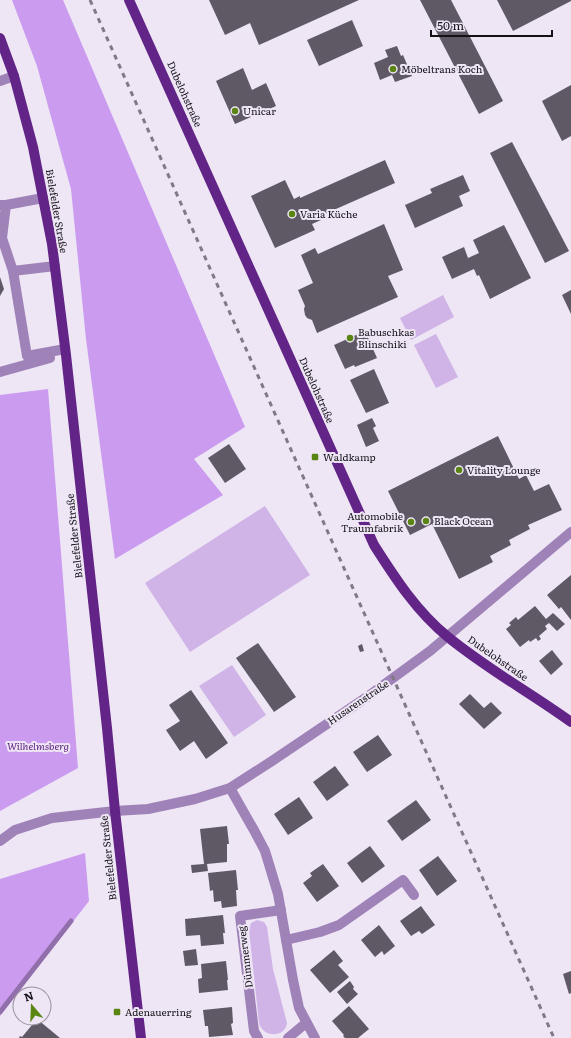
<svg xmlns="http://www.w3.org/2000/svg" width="571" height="1038" font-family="Literata,serif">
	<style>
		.green { fill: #d0b4e7 }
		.forest { fill: #ca9bef }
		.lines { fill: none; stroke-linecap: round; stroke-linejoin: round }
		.stream { stroke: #916faa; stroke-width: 5 }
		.building { fill: #5f5865 }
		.minor { stroke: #9f82b7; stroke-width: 10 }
		.major { stroke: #622587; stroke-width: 10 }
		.rail { stroke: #807a84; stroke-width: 3; stroke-dasharray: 5 5; stroke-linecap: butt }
		.poi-dot { fill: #5a8513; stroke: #eee5f5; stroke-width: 1.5 }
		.labels { text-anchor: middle; stroke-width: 4; stroke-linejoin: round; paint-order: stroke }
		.poi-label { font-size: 10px; fill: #141116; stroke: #eee5f5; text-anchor: start }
		.street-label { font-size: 10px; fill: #141116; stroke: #eee5f5 }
		.park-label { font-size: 10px; font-style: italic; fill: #5b1e7f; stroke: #eee5f5 }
	</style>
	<rect width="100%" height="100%" fill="#eee5f5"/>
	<g class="green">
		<path d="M443 295 454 317 411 340 400 318Z"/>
		<path d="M436 334 458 377 436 388 414 345Z"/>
		<path d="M265 506 310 575 190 652 145 583Z"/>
		<path d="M232 665 266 715 234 737 199 686Z"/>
		<path d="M257 920 264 922 267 927 273 969 287 1023C285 1038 263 1038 259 1023L249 930 251 923Z"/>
	</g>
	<g class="forest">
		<path d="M12 0H63L245 427 194 459 223 495 115 559 86 339 71 189 37 66Z"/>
		<path d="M48 389 78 768 0 811V395Z"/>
		<path d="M85 853 89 901 0 1016V879Z"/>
	</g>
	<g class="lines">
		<path class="stream" d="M0 1012 71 921"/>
	</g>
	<g class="building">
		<path d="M209 0H359L259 45 250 23 225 35Z"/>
		<path d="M420 0H451L503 101 479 114Z"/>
		<path d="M497 0H571V1L513 31Z"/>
		<path d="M352 20 363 46 319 66 307 40Z"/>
		<path d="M397 46 401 56 403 55 412 76 395 82 392 75 380 80 374 63 388 57 385 50Z"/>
		<path d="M243 68 252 90 266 83 276 106 235 124 216 81Z"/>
		<path d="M571 85V136L562 141 542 101Z"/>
		<path d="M512 142 569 251 545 263 490 153Z"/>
		<path d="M385 160 395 183 320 216 321 220 312 224 315 230 275 248 251 196 285 180 294 199 300 196V198Z"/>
		<path d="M463 175 470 191 459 196 463 206 415 228 405 205 432 193 430 189Z"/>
		<path d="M384 224 403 270 388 276 398 297 317 333 312 320 307 318 305 315 304 309 305 306 298 290 313 283 301 255 315 248 318 254Z"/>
		<path d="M504 225 531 278 490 299 479 275 477 276 474 269 452 279 442 257 464 247 468 258 479 253 473 240Z"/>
		<path d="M0 277 4 289 0 296Z"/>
		<path d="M571 290V314L562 295Z"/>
		<path d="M365 331 377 358 355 367 354 365 345 369 334 345Z"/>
		<path d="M374 369 389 403 366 413 350 380Z"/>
		<path d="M372 418 376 426 373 428 379 441 366 447 357 425Z"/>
		<path d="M498 436 519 479 526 475 534 491 549 484 562 510 528 525 530 529 509 540 511 545 490 556 493 562 459 579 432 524 410 535 388 491Z"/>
		<path d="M229 444 246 469 225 483 208 458Z"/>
		<path d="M571 575V620L561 607 559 609 547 595Z"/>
		<path d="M535 606 546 619 553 613 565 624 557 631 549 623 545 626 547 629 539 636 541 639 538 641 536 638 530 642 529 640 520 647 506 629 511 625 509 623 516 617 518 620Z"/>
		<path d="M258 643 296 697 274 712 236 658Z"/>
		<path d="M362 644 364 651 360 652 358 646Z"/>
		<path d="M552 650 563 664 551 675 539 661Z"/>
		<path d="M191 690 228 743 206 759 194 741 180 751 166 730 180 721 169 705Z"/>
		<path d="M470 694 484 708 491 702 502 713 484 729 459 704Z"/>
		<path d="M378 735 392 755 367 772 353 752Z"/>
		<path d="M335 766 349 785 327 801 313 782Z"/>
		<path d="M299 797 313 818 288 835 274 814Z"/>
		<path d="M416 800 431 820 402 841 387 821Z"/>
		<path d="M227 826 229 844H227V862L207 864 208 871 192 873 191 865 204 864 200 829Z"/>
		<path d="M370 846 385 866 362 883 347 863Z"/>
		<path d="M438 856 457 881 437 896 419 870Z"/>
		<path d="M323 864 339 886 317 902 303 883 312 876 310 873Z"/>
		<path d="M236 870 238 890H236L237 906 222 908 221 901 214 902 213 890 210 891 208 873Z"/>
		<path d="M421 906 435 925 422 934 419 931 411 936 400 921Z"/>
		<path d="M223 915 225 933H223L224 944 201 946 200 935 186 936 185 919Z"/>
		<path d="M379 925 395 946 384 955 382 951 375 957 361 940Z"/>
		<path d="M196 949 198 965 185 966 183 951Z"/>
		<path d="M334 950 343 961 338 965 349 977 330 993 310 970Z"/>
		<path d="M226 961 228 980H227L228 990 199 993 198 979 202 978 201 964Z"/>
		<path d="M571 971V993L569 994 563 974Z"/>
		<path d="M350 981 354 987 353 989 358 994 347 1004 337 992Z"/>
		<path d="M349 1006 369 1029 358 1038H345L343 1036 344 1035 332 1021Z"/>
		<path d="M232 1007 233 1023 231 1024 233 1035 209 1037 208 1026H205L203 1010Z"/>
		<path d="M37 1019 60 1038H19L20 1036 22 1037Z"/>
	</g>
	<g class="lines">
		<g class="minor">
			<path d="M0 81 14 76"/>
			<path d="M0 205H6L43 198"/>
			<path d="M6 205 2 238 13 271 27 356 65 349"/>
			<path d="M13 271 55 266"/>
			<path d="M0 372 50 358"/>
			<path d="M230 788 255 832 265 851 278 894 293 980 299 1008 315 1038"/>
			<path d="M0 841 15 830 52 818 115 811 148 809 195 799 230 788 272 761 367 697 430 651 571 532"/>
			<path d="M286 940 320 932 339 925 403 880 414 895"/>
			<path d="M258 1038 254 1031 240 916 281 910"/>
			<path d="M288 1038 306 1023"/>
		</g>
		<g class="major">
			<path d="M129 0 374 545C395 578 417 612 448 637 487 669 531 693 571 722"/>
			<path d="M0 38 14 76 33 147 52 244 66 355 107 728 115 811 141 1038"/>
		</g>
		<path class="rail" d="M90 0 554 1038"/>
	</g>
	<g class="poi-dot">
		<circle cx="393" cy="69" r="4"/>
		<circle cx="235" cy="111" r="4"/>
		<circle cx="292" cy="214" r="4"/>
		<circle cx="350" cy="338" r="4"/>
		<rect x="311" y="453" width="8" height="8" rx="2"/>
		<circle cx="459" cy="470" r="4"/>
		<circle cx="426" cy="521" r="4"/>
		<circle cx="411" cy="522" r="4"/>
		<rect x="113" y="1008" width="8" height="8" rx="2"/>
	</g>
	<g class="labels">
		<g class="poi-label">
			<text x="401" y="73">Möbeltrans Koch</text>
			<text x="243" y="115">Unicar</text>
			<text x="300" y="218">Varia Küche</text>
			<text x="358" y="336">Babuschkas<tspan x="358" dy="12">Blinschiki</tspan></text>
			<text x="323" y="461">Waldkamp</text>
			<text x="467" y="474">Vitality Lounge</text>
			<text x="403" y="520" text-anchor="end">Automobile<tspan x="403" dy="12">Traumfabrik</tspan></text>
			<text x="434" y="525">Black Ocean</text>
			<text x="125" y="1016">Adenauerring</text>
		</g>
		<g class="street-label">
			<text transform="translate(185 94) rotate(66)" y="4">Dubelohstraße</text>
			<text transform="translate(57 211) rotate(80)" y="4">Bielefelder Straße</text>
			<text transform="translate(317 390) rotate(66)" y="4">Dubelohstraße</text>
			<text transform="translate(74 536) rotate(-96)" y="4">Bielefelder Straße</text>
			<text transform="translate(498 658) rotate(35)" y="4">Dubelohstraße</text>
			<text transform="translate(358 702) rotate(-34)" y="4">Husarenstraße</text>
			<text transform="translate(108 858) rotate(-96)" y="4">Bielefelder Straße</text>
			<text transform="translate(245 957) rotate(-97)" y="4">Dümmerweg</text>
		</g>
		<g class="park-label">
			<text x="38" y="750">Wilhelmsberg</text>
		</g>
	</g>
	<g transform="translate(32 1006) rotate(341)"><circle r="19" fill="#eee5f5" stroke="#97909c"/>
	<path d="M0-3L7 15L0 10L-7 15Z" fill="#5a8513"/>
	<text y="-6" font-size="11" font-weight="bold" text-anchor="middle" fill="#141116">N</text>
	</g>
	<path d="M431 30v6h121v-6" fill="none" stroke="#141116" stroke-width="2"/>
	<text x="437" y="30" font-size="12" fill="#141116" stroke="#eee5f5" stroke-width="3" paint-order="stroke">50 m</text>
</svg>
